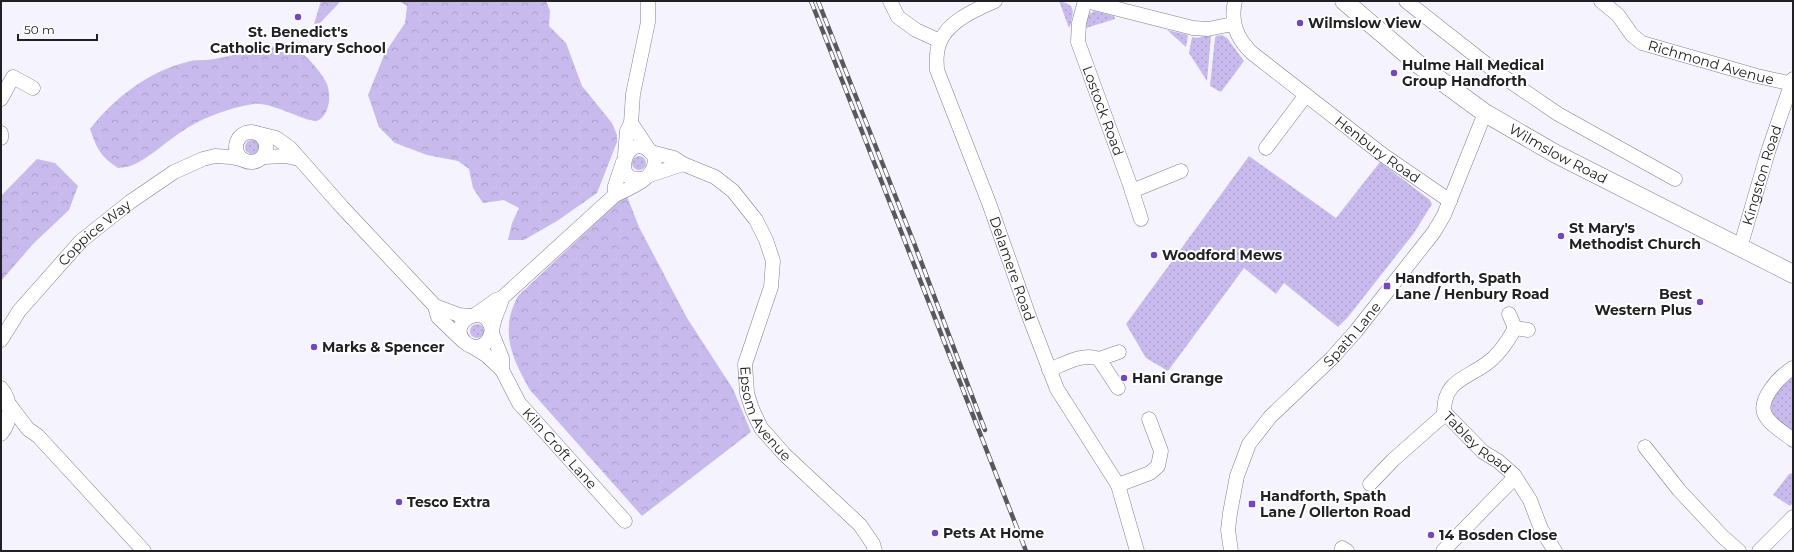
<svg xmlns="http://www.w3.org/2000/svg" width="1794" height="552" font-family="Montserrat,sans-serif">
	<style>
		.grass { fill: url(#grass-dots) }
		.forest { fill: url(#forest-crowns) }
		.lines { fill: none; stroke-linecap: round; stroke-linejoin: round }
		.minor-casing { stroke: #827f8a; stroke-width: 15 }
		.major-casing { stroke: #827f8a; stroke-width: 19 }
		.minor { stroke: #fff; stroke-width: 14 }
		.major { stroke: #fff; stroke-width: 18 }
		.rail-casing { stroke: #59585d; stroke-width: 4.5 }
		.rail { stroke: #fff; stroke-width: 3; stroke-dasharray: 9; stroke-linecap: butt }
		.poi-dot { fill: #7547bf; stroke: #fff; stroke-width: 1.5 }
		.labels { text-anchor: middle; stroke-width: 4; stroke-linejoin: round; paint-order: stroke }
		.poi-label { font-size: 14px; font-weight: bold; fill: #212024; stroke: #fff; text-anchor: start }
		.street-label { font-size: 14px; fill: #212024; stroke: #fff }
	</style>
	<defs>
		<pattern id="grass-dots" width="8" height="8" patternUnits="userSpaceOnUse"><rect width="8" height="8" fill="#c8baec"/><path d="M2 2h.1M6 6h.1" fill="none" stroke="#aca0ca" stroke-width="1.8" stroke-linecap="round"/></pattern>
		<pattern id="forest-crowns" width="20" height="18" patternUnits="userSpaceOnUse"><rect width="20" height="18" fill="#c8baec"/><path d="M2 6a3 3 0 1 1 6 0M12 15a3 3 0 1 1 6 0" fill="none" stroke="#aca0ca"/></pattern>
	</defs>
	<rect width="100%" height="100%" fill="#f5f3fd"/>
	<g class="grass">
		<path d="M1059 1C1070 4 1075 6 1072 18 1071 22 1071 25 1069 28Z"/>
		<path d="M1094 11 1114 16 1115 19 1086 28 1088 15Z"/>
		<path d="M1167 30 1188 35 1186 47Z"/>
		<path d="M1206 35 1211 36 1207 81 1189 53 1192 37 1198 38Z"/>
		<path d="M1222 35 1227 38 1244 61 1221 92 1210 86 1215 38 1216 36Z"/>
		<circle cx="252" cy="147" r="7"/>
		<path d="M1249 156 1336 218 1380 162 1430 200 1432 204 1414 233 1348 317 1338 327 1284 283 1276 294 1244 268 1168 371 1146 358 1126 324Z"/>
		<circle cx="639" cy="163" r="7"/>
		<circle cx="477" cy="331" r="7"/>
		<path d="M1793 373V434L1778 420 1770 409 1771 397Z"/>
		<path d="M1793 473V503L1790 506 1773 495 1789 474Z"/>
	</g>
	<g class="forest">
		<path d="M321 1H341L320 23 314 24Z"/>
		<path d="M399 1H546L550 11 549 26 566 43 582 86 612 123 617 135V142L597 193 557 221 524 240H508L512 223 519 208 504 200 483 203 473 188 469 169 458 161 427 155 395 143 379 127 368 95 385 53 405 23 407 6Z"/>
		<path d="M265 47C273 47 285 45 292 47 303 50 323 74 327 84 331 95 330 113 319 120 309 125 273 101 253 104 225 109 201 118 178 134 165 143 147 159 133 165 129 167 123 167 118 168 100 156 97 149 90 129 113 99 149 71 187 62 195 59 205 61 214 59 231 56 248 51 265 47Z"/>
		<path d="M37 159 55 163 78 186 69 210 33 244 1 281V196Z"/>
		<path d="M626 194 639 227 687 318 733 389 751 432 642 516 530 390C512 358 499 331 518 296Z"/>
	</g>
	<g class="lines">
		<defs>
			<g id="minor">
				<path d="M890 1 898 17 916 30 940 41"/>
				<path id="s1" d="M995 1C972 11 939 25 937 54 936 59 937 65 937 70L989 203 1030 319 1057 389 1118 485 1137 551"/>
				<path id="s2" d="M1085 1 1079 23 1078 42 1129 182 1141 219"/>
				<path d="M1086 1 1193 28 1208 29 1233 24"/>
				<path id="s3" d="M1235 1C1230 22 1237 39 1252 53L1383 155 1450 201"/>
				<path d="M1406 1 1495 71 1558 114 1675 179"/>
				<path id="s4" d="M1601 1 1618 15 1632 35 1642 43 1757 76 1793 84"/>
				<path d="M1 99 13 77 33 88"/>
				<path d="M631 123 649 150"/>
				<circle cx="251" cy="147" r="15"/>
				<path d="M1 133V138"/>
				<path d="M260 134 276 138 290 148 342 207 435 306 459 315 470 316"/>
				<path d="M1266 148 1306 95"/>
				<path id="s5" d="M651 152 674 158 683 164 715 177 733 191 756 220 766 240 773 261 771 287 745 364 747 393 752 409 761 428 784 454 860 525 873 544 875 551"/>
				<path d="M625 155 627 131 631 123 633 94 648 22V1"/>
				<path d="M263 157 285 156 299 159"/>
				<path d="M650 175 683 164"/>
				<path d="M1132 191 1181 171"/>
				<path d="M615 195V186L623 162"/>
				<path id="s6" d="M1740 248 1768 152 1793 79"/>
				<path d="M435 306 438 317 463 341"/>
				<path d="M1509 314 1515 328 1528 330"/>
				<path d="M475 315 496 300 502 298 615 195C630 188 660 177 654 156 629 122 606 188 645 178"/>
				<path id="s7" d="M1515 328C1508 341 1499 355 1486 364 1465 379 1444 381 1444 412L1483 452 1498 461 1514 475 1530 500 1541 529 1555 551"/>
				<path d="M492 331C486 297 444 325 466 343 469 346 473 347 477 347 493 345 491 327 496 315 498 309 501 305 502 298"/>
				<path id="s8" d="M492 333 502 358V370L519 403 625 521"/>
				<path id="s9" d="M1 340 19 311 81 241 130 202 174 172 203 159 215 156 231 157 244 160"/>
				<path d="M473 347 486 355 502 370"/>
				<path d="M1099 359 1119 352"/>
				<path d="M1793 368C1780 376 1754 402 1767 418 1773 427 1785 433 1793 440"/>
				<path d="M1049 370C1064 364 1084 352 1099 359L1118 388"/>
				<path d="M1 388C12 401 12 421 1 434"/>
				<path d="M9 404 28 429 38 436 144 551"/>
				<path d="M1645 447 1679 490 1722 536 1739 551"/>
				<path d="M1370 484 1393 460 1445 414"/>
				<path d="M1118 485 1150 473 1158 466 1161 451 1149 419"/>
				<path d="M1342 548 1347 551"/>
				<path id="s10" d="M1231 551 1228 530 1230 513 1237 476 1249 444 1270 417 1332 358 1356 331 1434 232 1444 215 1485 113"/>
				<path d="M1443 551 1515 477"/>
				<path d="M1759 551 1793 517"/>
			</g>
			<g id="major">
				<path id="s11" d="M1344 1 1418 64 1485 113 1556 154 1793 274"/>
			</g>
		</defs>
		<use href="#minor" class="minor-casing"/>
		<use href="#major" class="major-casing"/>
		<use href="#minor" class="minor"/>
		<use href="#major" class="major"/>
		<defs>
			<g id="rail">
				<path d="M811 1 1026 551"/>
				<path d="M818 1 914 243 985 430"/>
			</g>
		</defs>
		<use href="#rail" class="rail-casing"/>
		<use href="#rail" class="rail"/>
	</g>
	<g class="poi-dot">
		<circle cx="298" cy="17" r="4"/>
		<circle cx="1300" cy="23" r="4"/>
		<circle cx="1394" cy="73" r="4"/>
		<circle cx="1561" cy="236" r="4"/>
		<circle cx="1154" cy="255" r="4"/>
		<rect x="1383" y="282" width="8" height="8" rx="2"/>
		<circle cx="1700" cy="302" r="4"/>
		<circle cx="314" cy="347" r="4"/>
		<circle cx="1124" cy="378" r="4"/>
		<circle cx="399" cy="502" r="4"/>
		<rect x="1248" y="500" width="8" height="8" rx="2"/>
		<circle cx="935" cy="533" r="4"/>
		<circle cx="1431" cy="535" r="4"/>
	</g>
	<g class="labels">
		<g class="poi-label">
			<text x="1308" y="28">Wilmslow View</text>
			<text x="298" y="37" text-anchor="middle">St. Benedict's<tspan x="298" dy="16">Catholic Primary School</tspan></text>
			<text x="1402" y="70">Hulme Hall Medical<tspan x="1402" dy="16">Group Handforth</tspan></text>
			<text x="1569" y="233">St Mary's<tspan x="1569" dy="16">Methodist Church</tspan></text>
			<text x="1162" y="260">Woodford Mews</text>
			<text x="1395" y="283">Handforth, Spath<tspan x="1395" dy="16">Lane / Henbury Road</tspan></text>
			<text x="1692" y="299" text-anchor="end">Best<tspan x="1692" dy="16">Western Plus</tspan></text>
			<text x="322" y="352">Marks &amp; Spencer</text>
			<text x="1132" y="383">Hani Grange</text>
			<text x="1260" y="501">Handforth, Spath<tspan x="1260" dy="16">Lane / Ollerton Road</tspan></text>
			<text x="407" y="507">Tesco Extra</text>
			<text x="943" y="538">Pets At Home</text>
			<text x="1439" y="540">14 Bosden Close</text>
		</g>
		<g class="street-label">
			<text dy="5" stroke="none"><textPath href="#s4" startOffset="131">Richmond Avenue</textPath></text>
			<text dy="5" stroke="none"><textPath href="#s2" startOffset="115">Lostock Road</textPath></text>
			<text dy="5" stroke="none"><textPath href="#s3" startOffset="216">Henbury Road</textPath></text>
			<text dy="5" stroke="none"><textPath href="#s11" startOffset="264">Wilmslow Road</textPath></text>
			<text dy="5" stroke="none"><textPath href="#s6" startOffset="76">Kingston Road</textPath></text>
			<text dy="5" stroke="none"><textPath href="#s9" startOffset="143">Coppice Way</textPath></text>
			<text dy="5" stroke="none"><textPath href="#s1" startOffset="311">Delamere Road</textPath></text>
			<text dy="5" stroke="none"><textPath href="#s10" startOffset="261">Spath Lane</textPath></text>
			<text dy="5" stroke="none"><textPath href="#s5" startOffset="336">Epsom Avenue</textPath></text>
			<text dy="5" stroke="none"><textPath href="#s7" startOffset="160">Tabley Road</textPath></text>
			<text dy="5" stroke="none"><textPath href="#s8" startOffset="137">Kiln Croft Lane</textPath></text>
		</g>
	</g>
	<rect width="1794" height="552" fill="none" stroke="#212024" stroke-width="4"/>
	<path d="M18 34v6h79v-6" fill="none" stroke="#212024" stroke-width="2"/>
	<text x="24" y="34" font-size="12" fill="#212024" stroke="#ffffff" stroke-width="3" paint-order="stroke">50 m</text>
</svg>
